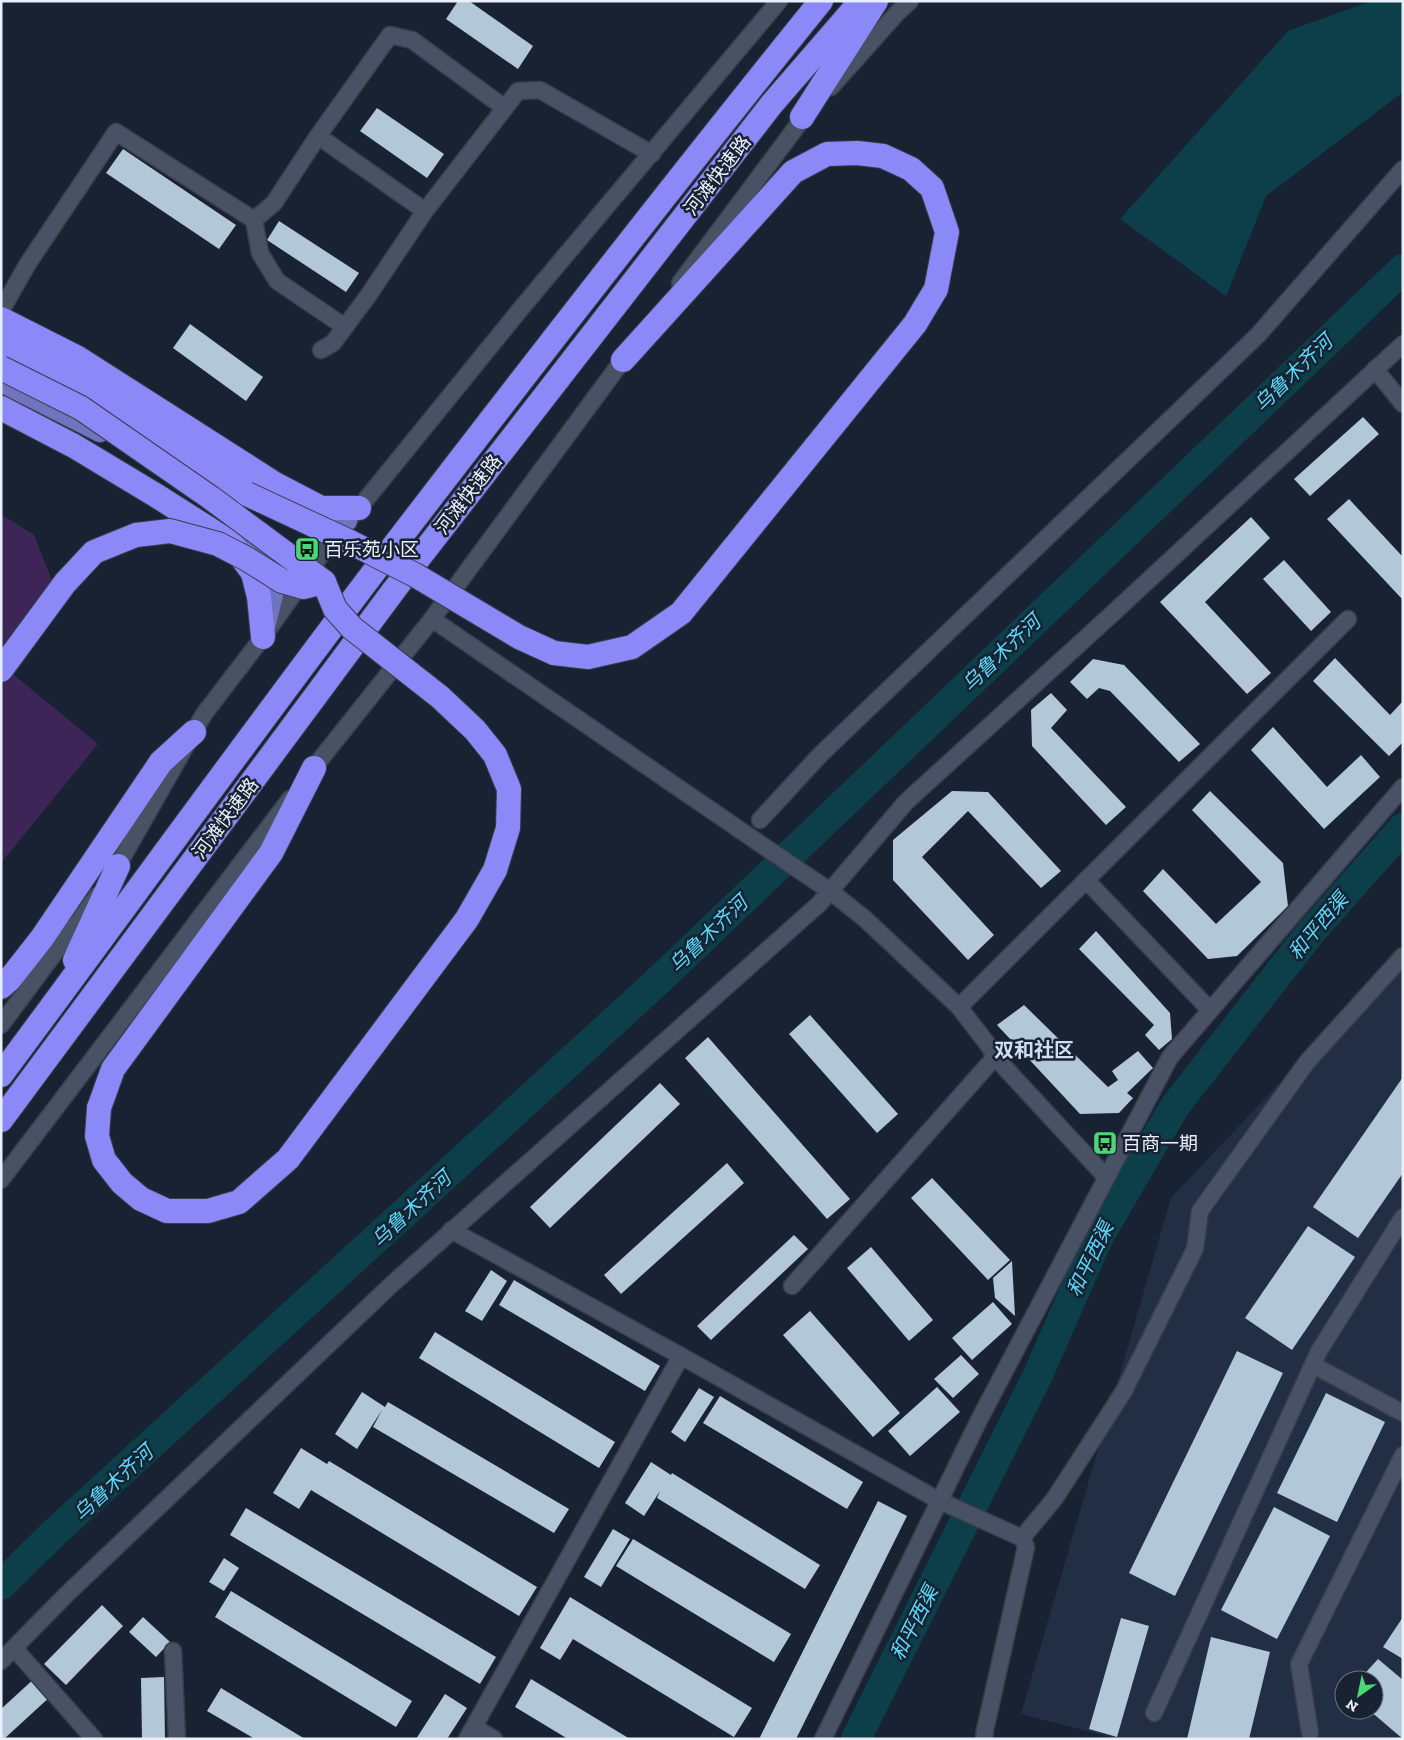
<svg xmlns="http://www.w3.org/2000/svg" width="1404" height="1740" font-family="'Zilla Slab','Noto Sans SC',serif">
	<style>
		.built { fill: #222e43; fill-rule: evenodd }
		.green { fill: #3d2657 }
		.water { fill: #0c3f4a }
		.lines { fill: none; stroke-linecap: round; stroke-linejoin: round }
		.river { stroke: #0c3f4a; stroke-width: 30 }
		.building { fill: #b2c8d8 }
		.minor-casing { stroke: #373d4b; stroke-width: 19 }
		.major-casing { stroke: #373d4b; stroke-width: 22 }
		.highway-casing { stroke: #373d4b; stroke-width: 26 }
		.minor { stroke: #485264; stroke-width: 16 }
		.major { stroke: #7073bd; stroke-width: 20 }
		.highway { stroke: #8b89f8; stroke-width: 24 }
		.highway-bridge-casing { stroke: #373d4b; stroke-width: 26; stroke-linecap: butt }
		.highway-bridge { stroke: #8b89f8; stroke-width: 24 }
		.labels { text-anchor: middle; stroke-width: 5; stroke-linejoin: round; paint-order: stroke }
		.street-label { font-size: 19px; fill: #eaf0fb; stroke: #192232 }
		.poi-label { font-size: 19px; fill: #eaf0fb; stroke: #192232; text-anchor: start }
		.water-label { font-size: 20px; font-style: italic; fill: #58dbfa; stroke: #192232 }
		.neighbourhood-label { font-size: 20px; font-weight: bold; fill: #d0ddf3; stroke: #192232 }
	</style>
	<rect width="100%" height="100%" fill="#192232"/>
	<path class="built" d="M1403 952V1739H1118L1021 1714 1171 1198ZM1344 1680H1374V1710H1344Z"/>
	<path class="green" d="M1 514 34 535 55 588 3 666 98 744 1 863Z"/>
	<path class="water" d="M1371 1H1403V92L1266 196 1226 296 1120 219 1288 31Z"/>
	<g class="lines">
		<g class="river">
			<path d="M1 1585 54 1533 658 981 1403 269"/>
			<path d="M856 1739 1037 1377 1098 1238 1175 1106 1311 932 1403 828"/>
		</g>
	</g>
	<g class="building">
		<path d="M458 1H469L533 46 518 69 446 19Z"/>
		<path d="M377 108 444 154 427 178 360 131Z"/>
		<path d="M123 149 236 225 219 249 106 173Z"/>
		<path d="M279 221 359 273 346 292 267 240Z"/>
		<path d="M190 324 263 377 246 401 173 348Z"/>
		<path d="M1363 417 1379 434 1310 496 1294 479Z"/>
		<path d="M1349 499 1403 557V600L1327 519Z"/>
		<path d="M1251 517 1270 538 1205 602 1271 673 1247 694 1160 602Z"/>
		<path d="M1284 560 1331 612 1311 631 1263 579Z"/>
		<path d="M1335 658 1390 715 1403 701V742L1389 756 1313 681Z"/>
		<path d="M1093 659 1124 665 1200 744 1179 762 1110 691 1099 688 1087 699 1070 682Z"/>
		<path d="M1051 693 1067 710 1051 728 1126 807 1106 825 1032 746 1031 710Z"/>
		<path d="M1273 727 1327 787 1361 755 1380 777 1324 829 1251 750Z"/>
		<path d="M952 791 988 792 1061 871 1041 888 968 811 922 857 994 935 968 960 893 880V840Z"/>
		<path d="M1210 791 1283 863 1288 906 1237 956 1208 959 1143 891 1163 869 1216 924 1261 882 1192 810Z"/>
		<path d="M1096 931 1170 1013 1172 1039 1159 1050 1145 1035 1154 1025 1079 949Z"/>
		<path d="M1024 1005 1108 1087 1118 1080 1112 1071 1138 1051 1153 1068 1127 1093 1133 1098 1119 1113 1080 1114 997 1025Z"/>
		<path d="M810 1015 898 1114 877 1133 789 1034Z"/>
		<path d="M708 1037 850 1199 827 1219 685 1058Z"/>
		<path d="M1403 1077V1173L1358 1238 1313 1207Z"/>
		<path d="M660 1083 680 1104 550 1228 530 1207Z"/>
		<path d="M727 1163 744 1183 621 1294 604 1275Z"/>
		<path d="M932 1178 1010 1260 988 1280 911 1198Z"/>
		<path d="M1308 1226 1355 1257 1292 1350 1245 1318Z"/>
		<path d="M794 1235 808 1249 711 1340 697 1326Z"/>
		<path d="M871 1247 933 1320 909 1341 847 1268Z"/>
		<path d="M1012 1261 1015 1316 995 1298 993 1278Z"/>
		<path d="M491 1270 507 1281 482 1321 465 1311Z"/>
		<path d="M514 1280 660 1366 645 1391 499 1305Z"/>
		<path d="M993 1302 1012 1324 972 1360 952 1338Z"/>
		<path d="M810 1311 900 1413 873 1437 783 1335Z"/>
		<path d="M435 1332 615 1442 599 1468 419 1358Z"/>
		<path d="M1237 1351 1283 1373 1175 1596 1129 1573Z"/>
		<path d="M961 1355 979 1374 953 1398 934 1379Z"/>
		<path d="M937 1387 960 1412 910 1456 888 1431Z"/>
		<path d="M699 1388 714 1397 685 1442 671 1432Z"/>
		<path d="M362 1392 385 1407 388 1402 569 1509 554 1533 373 1427 382 1410 357 1449 335 1434Z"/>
		<path d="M1326 1393 1385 1422 1337 1522 1277 1493Z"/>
		<path d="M720 1396 863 1482 847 1509 703 1423Z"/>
		<path d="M301 1448 327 1464 329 1461 537 1587 519 1616 311 1490 299 1509 273 1493Z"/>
		<path d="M651 1462 671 1475 672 1473 820 1565 805 1589 657 1498 660 1491 644 1516 625 1503Z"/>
		<path d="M878 1501 907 1516 796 1739H759Z"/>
		<path d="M1274 1507 1330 1536 1277 1639 1221 1610Z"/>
		<path d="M246 1508 496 1657 480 1684 230 1535Z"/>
		<path d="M613 1529 630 1539 601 1587 584 1577Z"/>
		<path d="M633 1539 791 1634 774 1662 616 1566Z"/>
		<path d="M224 1558 239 1568 224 1591 209 1582Z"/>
		<path d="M231 1591 412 1701 396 1727 215 1617Z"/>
		<path d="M570 1597 752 1708 734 1737 573 1639 560 1660 540 1648Z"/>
		<path d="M102 1605 123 1626 66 1685 44 1664Z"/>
		<path d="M143 1617 170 1642 156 1657 129 1632Z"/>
		<path d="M1403 1617V1659L1383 1647Z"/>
		<path d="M1121 1618 1149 1626 1117 1737 1089 1729Z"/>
		<path d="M1211 1637 1270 1652 1249 1739H1187Z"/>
		<path d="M1378 1659 1403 1680V1739L1369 1710H1374V1680H1359Z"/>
		<path d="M36 1677 52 1695 4 1739H1V1709Z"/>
		<path d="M164 1677 165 1739H142L141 1678Z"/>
		<path d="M531 1679 630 1739H568L515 1707Z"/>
		<path d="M221 1688 305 1739H255L207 1711Z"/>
		<path d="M445 1694 467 1708 447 1739H416Z"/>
	</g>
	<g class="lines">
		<defs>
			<g id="minor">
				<path d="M831 87 898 12 910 1"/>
				<path d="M318 136 425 211"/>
				<path d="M254 220 260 253 277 281 345 327"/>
				<path d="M680 283 809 110"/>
				<path d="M1 311 27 265 116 132 254 220 274 203 318 136 390 35 412 40 505 108"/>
				<path d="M321 350 333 343 368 296 425 211 518 91 540 90 652 154"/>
				<path d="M1375 369 1403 404"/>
				<path d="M432 619 759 843 830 891 864 918 959 1007 989 1046 995 1057 1106 1177"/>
				<path d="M308 775 432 619 628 353"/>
				<path d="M760 820 820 755 1258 335 1403 169"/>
				<path d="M113 874 204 714 263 637 338 531 359 508 523 306 779 1"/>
				<path d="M1086 880 1210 1010"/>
				<path d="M959 1007 1348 619"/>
				<path d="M1 1025 97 896"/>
				<path d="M1 1180 290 799"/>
				<path d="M451 1230 681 1356 938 1500 1022 1538 1026 1547 985 1730 984 1739"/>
				<path d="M792 1286 995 1057"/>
				<path d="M1313 1365 1403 1413"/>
				<path d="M1022 1538 1055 1498 1124 1391 1195 1249 1200 1211 1307 1062 1403 956"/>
				<path d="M14 1648 94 1739"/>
				<path d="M173 1651 177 1739"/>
				<path d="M1 1661 67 1594 391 1285 819 904 906 802 1111 615 1403 344"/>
				<path d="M1154 1713 1319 1351 1403 1217"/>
				<path d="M474 1727 494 1739"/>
				<path d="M1310 1733 1299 1664 1403 1455"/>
				<path d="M467 1739 681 1356"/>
				<path d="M823 1739 979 1420 1170 1057 1403 787"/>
			</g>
			<g id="major">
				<path d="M1 382 100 432"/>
				<path d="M305 514 316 519 347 521"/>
				<path d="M239 527 256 546 267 565 273 595 265 627"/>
			</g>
			<g id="highway">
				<path d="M802 117 876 1"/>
				<path d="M1 319 78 358 275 484 321 508H359"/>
				<path d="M1 344 30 355 132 414 247 494"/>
				<path d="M623 360 793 172 827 154 857 153 883 156 911 169 932 188 947 232 936 289 915 324"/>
				<path d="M1 408 74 446 157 496 231 543 253 573 259 597 263 637"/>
				<path d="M75 960 118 866"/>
				<path d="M1 987 9 980 42 938 161 762 194 732"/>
				<path d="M1 1075C125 908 247 739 373 573 520 381 669 189 821 1"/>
				<path d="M99 1108 113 1069 271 853 314 768"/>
				<path d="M1 1120 394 590 771 105 861 1"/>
			</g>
		</defs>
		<use href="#minor" class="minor-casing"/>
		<use href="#major" class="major-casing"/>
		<use href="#highway" class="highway-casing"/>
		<use href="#minor" class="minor"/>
		<use href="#major" class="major"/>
		<use href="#highway" class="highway"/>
		<defs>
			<g id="highway-bridge">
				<path d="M1 368 81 408 211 498 324 582 335 609 352 628 440 697 475 730 495 755 509 789 508 828 495 870 467 919 288 1159 239 1202 208 1211H167L141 1199 122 1183 104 1160 97 1136 99 1108"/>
				<path d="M247 494 350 542 415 575 519 637 554 653 588 657 632 647 681 613 915 324"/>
				<path d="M1 670 65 583 94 552 136 535 170 531 218 544 247 559 282 581 303 587 324 582"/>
			</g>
		</defs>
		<use href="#highway-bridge" class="highway-bridge-casing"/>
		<use href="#highway-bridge" class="highway-bridge"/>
	</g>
	<defs>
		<symbol id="bus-square" viewBox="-11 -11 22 22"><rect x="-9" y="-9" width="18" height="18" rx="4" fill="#4bd677" stroke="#192232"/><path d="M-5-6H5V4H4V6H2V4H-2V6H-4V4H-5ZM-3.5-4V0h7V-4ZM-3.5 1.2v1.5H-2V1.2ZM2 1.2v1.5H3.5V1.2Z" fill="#111"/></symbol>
	</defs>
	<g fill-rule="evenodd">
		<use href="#bus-square" x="293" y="535" width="28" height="28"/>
		<use href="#bus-square" x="1091" y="1129" width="28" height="28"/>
	</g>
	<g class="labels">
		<g class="street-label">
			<text transform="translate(717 175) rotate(-52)" y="7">河滩快速路</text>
			<text transform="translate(468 494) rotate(-52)" y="7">河滩快速路</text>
			<text transform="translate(225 818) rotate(-53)" y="7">河滩快速路</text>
		</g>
		<g class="poi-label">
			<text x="324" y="556">百乐苑小区</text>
			<text x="1122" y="1150">百商一期</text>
		</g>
		<g class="water-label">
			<text transform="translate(1293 373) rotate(-44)" y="7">乌鲁木齐河</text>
			<text transform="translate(1001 653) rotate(-44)" y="7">乌鲁木齐河</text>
			<text transform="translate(1318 926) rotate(-50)" y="7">和平西渠</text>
			<text transform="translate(708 934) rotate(-44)" y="7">乌鲁木齐河</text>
			<text transform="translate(411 1209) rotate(-43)" y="7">乌鲁木齐河</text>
			<text transform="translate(1090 1259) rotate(-64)" y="7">和平西渠</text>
			<text transform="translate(113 1483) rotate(-43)" y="7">乌鲁木齐河</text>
			<text transform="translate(914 1623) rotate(-63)" y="7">和平西渠</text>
		</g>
		<g class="neighbourhood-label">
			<text x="1034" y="1057">双和社区</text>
		</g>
	</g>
	<rect width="1404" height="1740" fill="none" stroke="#eaf0fb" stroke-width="5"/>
	<g transform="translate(1359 1695) rotate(213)"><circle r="24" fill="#192232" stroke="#6d7482"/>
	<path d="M0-4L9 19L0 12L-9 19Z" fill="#4bd677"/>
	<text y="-8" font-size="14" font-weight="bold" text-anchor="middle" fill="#eaf0fb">N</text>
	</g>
</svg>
